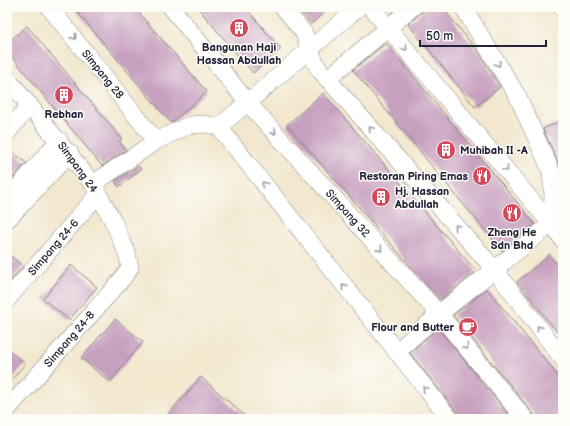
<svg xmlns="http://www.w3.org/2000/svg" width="570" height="426" font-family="'Balsamiq Sans',sans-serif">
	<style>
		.building { fill: #c7a0c0 }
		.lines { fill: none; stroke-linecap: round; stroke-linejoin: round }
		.minor-casing { stroke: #8a8585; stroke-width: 18 }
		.minor { stroke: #fff; stroke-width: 17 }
		.oneway { stroke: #9c9ca7 }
		.labels { text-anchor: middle; stroke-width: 3; stroke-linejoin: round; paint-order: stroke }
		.poi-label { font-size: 11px; font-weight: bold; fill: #22223b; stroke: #fdfcf7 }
		.street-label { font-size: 11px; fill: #22223b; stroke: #fdfcf7 }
	</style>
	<rect width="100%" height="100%" fill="#fdfcf7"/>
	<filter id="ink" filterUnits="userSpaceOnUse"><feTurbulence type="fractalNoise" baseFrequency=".025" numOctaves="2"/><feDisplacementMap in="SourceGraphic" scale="8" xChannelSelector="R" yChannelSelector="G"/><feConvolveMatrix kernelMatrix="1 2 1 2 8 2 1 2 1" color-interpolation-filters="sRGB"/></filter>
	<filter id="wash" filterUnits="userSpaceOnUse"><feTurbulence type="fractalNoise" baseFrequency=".012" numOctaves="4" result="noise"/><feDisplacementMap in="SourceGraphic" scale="16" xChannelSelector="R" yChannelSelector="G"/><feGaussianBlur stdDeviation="0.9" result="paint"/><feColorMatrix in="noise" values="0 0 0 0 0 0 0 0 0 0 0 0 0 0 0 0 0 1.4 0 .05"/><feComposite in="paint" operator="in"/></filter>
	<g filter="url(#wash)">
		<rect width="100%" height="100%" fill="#f2e8cf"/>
		<g id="blocks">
			<g class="building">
				<path d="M73 7H134L207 92 171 123Z"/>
				<path d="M197 7H245L281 49 253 73Z"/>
				<path d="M297 7H330L311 24Z"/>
				<path d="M428 7H442L479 53 500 87 475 107 408 24Z"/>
				<path d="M27 26 122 139 119 141 126 150 102 166 7 51V43Z"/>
				<path d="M386 43 535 224 502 251 353 70Z"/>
				<path d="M323 93 475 270 473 272 474 273 440 300 287 125Z"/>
				<path d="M563 120V173L543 129Z"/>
				<path d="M7 147 26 163 7 185Z"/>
				<path d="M138 166 141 169 119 187 115 181Z"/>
				<path d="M7 253 23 266 7 285Z"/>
				<path d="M549 255 563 271V339L517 282Z"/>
				<path d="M71 265 97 287 69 320 43 299Z"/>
				<path d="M487 289 563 382V419H535L533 413 453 315Z"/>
				<path d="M115 319 143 342 110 382 81 358Z"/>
				<path d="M438 328 512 419H460L458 413 410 353Z"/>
				<path d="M7 348 25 364 7 385Z"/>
				<path d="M201 377 248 419H164Z"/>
			</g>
		</g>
	</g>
	<g filter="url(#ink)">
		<use href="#blocks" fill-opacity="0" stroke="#8a8585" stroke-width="1"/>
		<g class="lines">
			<defs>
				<g id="minor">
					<path d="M49 7 156 141"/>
					<path d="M171 7 248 103 439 314 525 419"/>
					<path d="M283 7 304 33 309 49 318 68 495 270 563 359"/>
					<path d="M371 7 551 224 563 240"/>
					<path d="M562 7 563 9"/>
					<path d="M7 78 93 184 113 221 127 253 130 268 123 278 7 410"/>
					<path d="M327 79 413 7"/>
					<path d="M219 127 359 7"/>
					<path d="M7 133 30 105"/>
					<path d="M93 184 156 141 189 125 204 124 219 127 450 419"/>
					<path d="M7 200 59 140"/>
					<path d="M7 220 70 153"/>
					<path d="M7 300 98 194"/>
					<path d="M396 352 439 314 551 224 553 196 551 171 518 97 463 7"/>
				</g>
			</defs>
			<use href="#minor" class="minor-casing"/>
			<use href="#minor" class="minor"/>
		</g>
		<defs><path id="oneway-chevron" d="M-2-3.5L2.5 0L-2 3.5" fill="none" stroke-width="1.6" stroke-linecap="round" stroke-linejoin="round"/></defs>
		<g class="oneway">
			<use href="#oneway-chevron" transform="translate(74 37) rotate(51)"/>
			<use href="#oneway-chevron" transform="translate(405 48) rotate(50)"/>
			<use href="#oneway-chevron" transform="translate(498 64) rotate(59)"/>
			<use href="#oneway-chevron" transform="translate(371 129) rotate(-131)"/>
			<use href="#oneway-chevron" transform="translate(274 132) rotate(48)"/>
			<use href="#oneway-chevron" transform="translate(506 169) rotate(50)"/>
			<use href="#oneway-chevron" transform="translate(264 184) rotate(-128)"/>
			<use href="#oneway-chevron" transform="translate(457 227) rotate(-131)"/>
			<use href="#oneway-chevron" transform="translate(380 249) rotate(48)"/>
			<use href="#oneway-chevron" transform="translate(344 287) rotate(-128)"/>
			<use href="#oneway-chevron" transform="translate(539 328) rotate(-128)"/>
			<use href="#oneway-chevron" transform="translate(466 347) rotate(50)"/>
			<use href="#oneway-chevron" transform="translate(425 389) rotate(-129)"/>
		</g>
	</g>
	<defs>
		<symbol id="building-disc" viewBox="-11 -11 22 22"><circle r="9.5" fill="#d1495b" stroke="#fdfcf7"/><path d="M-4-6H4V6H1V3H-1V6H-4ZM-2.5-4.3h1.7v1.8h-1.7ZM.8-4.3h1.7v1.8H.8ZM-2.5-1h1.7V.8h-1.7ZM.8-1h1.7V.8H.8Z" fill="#fff"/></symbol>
		<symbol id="restaurant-disc" viewBox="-11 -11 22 22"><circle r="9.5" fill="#d1495b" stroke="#fdfcf7"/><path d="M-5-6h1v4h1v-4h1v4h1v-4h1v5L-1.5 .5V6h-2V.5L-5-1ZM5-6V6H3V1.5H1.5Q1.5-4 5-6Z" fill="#fff"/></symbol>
		<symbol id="cafe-disc" viewBox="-11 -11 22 22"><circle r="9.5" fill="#d1495b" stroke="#fdfcf7"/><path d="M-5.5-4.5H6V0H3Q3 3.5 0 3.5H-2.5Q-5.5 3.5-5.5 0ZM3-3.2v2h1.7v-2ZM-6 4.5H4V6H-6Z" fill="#fff"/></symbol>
	</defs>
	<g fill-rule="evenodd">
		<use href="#building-disc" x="228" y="17" width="22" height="22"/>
		<use href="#building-disc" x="53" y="84" width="22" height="22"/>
		<use href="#building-disc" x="435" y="139" width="22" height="22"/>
		<use href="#restaurant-disc" x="471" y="165" width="22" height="22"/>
		<use href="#building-disc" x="370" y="186" width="22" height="22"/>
		<use href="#restaurant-disc" x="501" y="202" width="22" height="22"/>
		<use href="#cafe-disc" x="457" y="316" width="22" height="22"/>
	</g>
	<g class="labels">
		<g class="poi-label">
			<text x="239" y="51">Bangunan Haji<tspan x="239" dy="13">Hassan Abdullah</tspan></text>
			<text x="64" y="118">Rebhan</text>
			<text x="460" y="154" text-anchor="start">Muhibah II -A</text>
			<text x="468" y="180" text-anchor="end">Restoran Piring Emas</text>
			<text x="395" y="195" text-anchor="start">Hj. Hassan<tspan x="395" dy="13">Abdullah</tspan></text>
			<text x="512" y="236">Zheng He<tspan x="512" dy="13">Sdn Bhd</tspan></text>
			<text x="454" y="331" text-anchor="end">Flour and Butter</text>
		</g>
		<g class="street-label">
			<text transform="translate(103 74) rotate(51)" y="4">Simpang 28</text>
			<text transform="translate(78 167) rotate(54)" y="4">Simpang 24</text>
			<text transform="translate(348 213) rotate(48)" y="4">Simpang 32</text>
			<text transform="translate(53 247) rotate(-49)" y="4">Simpang 24-6</text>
			<text transform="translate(69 339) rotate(-49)" y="4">Simpang 24-8</text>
		</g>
	</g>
	<rect width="570" height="426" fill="none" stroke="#fdfcf7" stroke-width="24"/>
	<path d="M420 40v6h126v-6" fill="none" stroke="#22223b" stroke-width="2"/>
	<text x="426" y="40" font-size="12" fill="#22223b" stroke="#fdfcf7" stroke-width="3" paint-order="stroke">50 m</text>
</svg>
